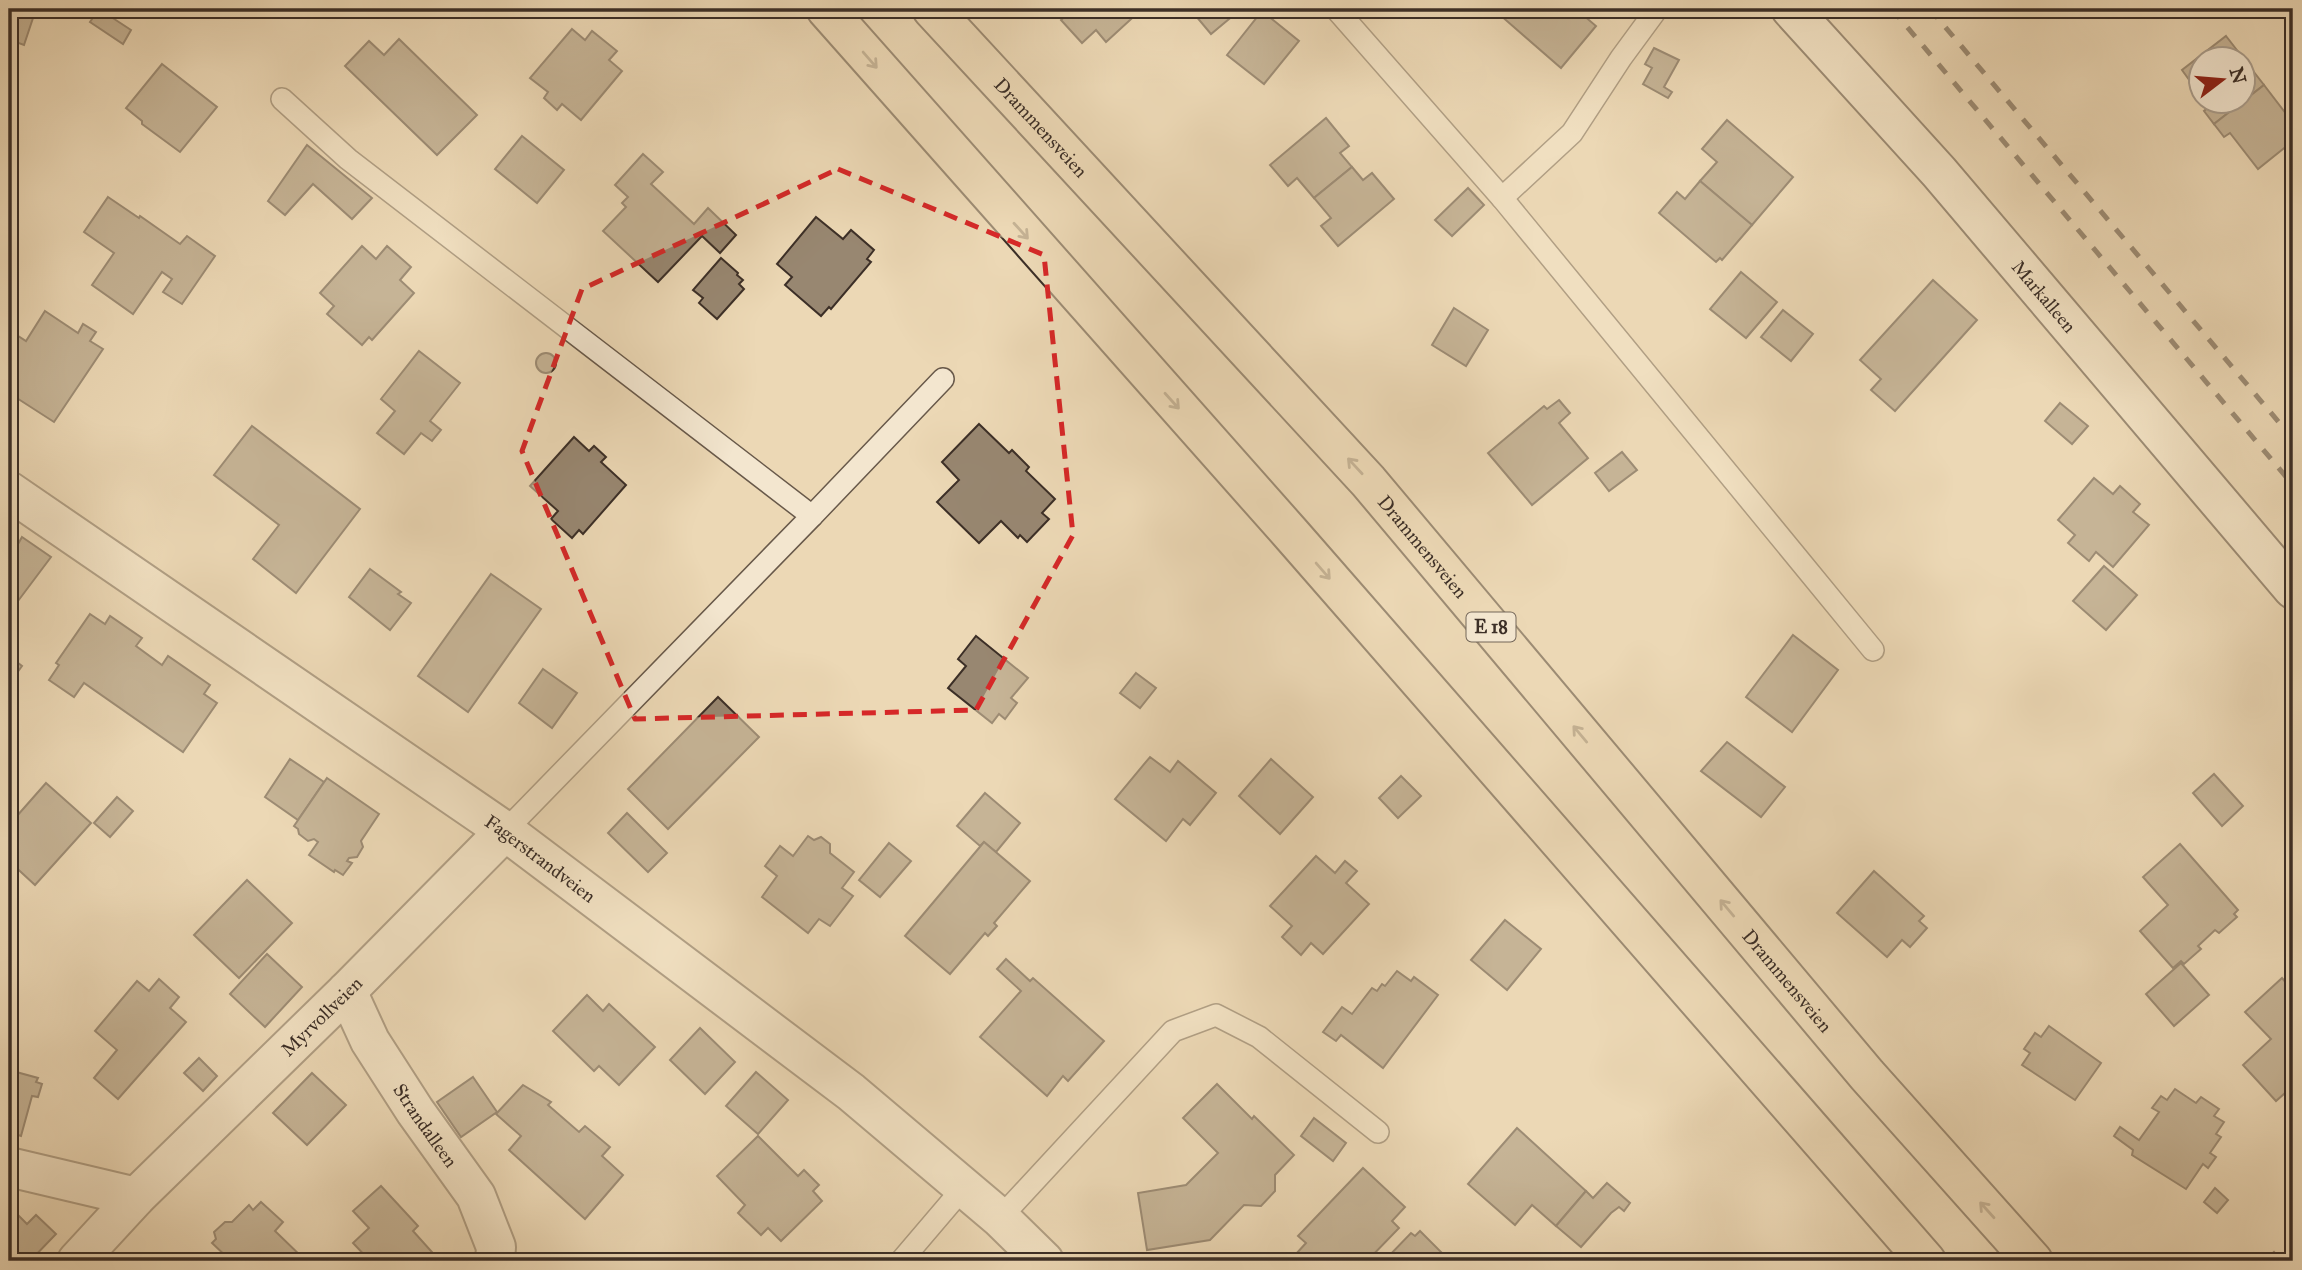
<svg xmlns="http://www.w3.org/2000/svg" width="2302" height="1270" font-family="'IM FELL Great Primer',serif">
	<style>
		.building { fill: #988771; stroke: #3c2f27; stroke-width: 2 }
		.lines { fill: none; stroke-linecap: round; stroke-linejoin: round }
		.service-casing { stroke: #68594a; stroke-width: 24 }
		.minor-casing { stroke: #68594a; stroke-width: 42 }
		.secondary-casing { stroke: #3c2f27; stroke-width: 42 }
		.trunk-casing { stroke: #3c2f27; stroke-width: 42 }
		.service { stroke: #f3e6cf; stroke-width: 21 }
		.minor { stroke: #f3e6cf; stroke-width: 38 }
		.secondary { stroke: #f3e6cf; stroke-width: 38 }
		.trunk { stroke: #ecd8b5; stroke-width: 38 }
		.rail { stroke: #3c2f27; stroke-width: 5; stroke-dasharray: 12 12; stroke-linecap: butt }
		.oneway { stroke: #94846e }
		.marked { fill: none; stroke: #d62828; stroke-width: 5; stroke-dasharray: 14 9; stroke-linejoin: round }
		.labels { text-anchor: middle; stroke-width: 5; stroke-linejoin: round; paint-order: stroke }
		.shield { fill: #f3e6cf; stroke: #736659; stroke-width: 2 }
		.shield-label { font-size: 18px; font-weight: bold; fill: #3c2f27 }
		.street-label { font-size: 19px; fill: #3c2f27; stroke: #f3e6cf }
	</style>
	<rect width="100%" height="100%" fill="#ecd8b5"/>
	<filter id="stains"><feTurbulence type="fractalNoise" baseFrequency=".00286" numOctaves="4"/><feColorMatrix values="0 0 0 0 .2 0 0 0 0 .09 0 0 0 0 .02 0 0 0 .5 -.17"/></filter>
	<radialGradient id="worn" r=".72"><stop offset=".6" stop-color="#630" stop-opacity="0"/><stop offset="1" stop-color="#630" stop-opacity=".3"/></radialGradient>
	<g class="building">
		<path d="M9 9H36L24 45 16 42 10 61Z"/>
		<path d="M99 9 131 30 123 44 90 22Z"/>
		<path d="M1073 9H1142L1106 42 1096 30 1082 43 1061 20Z"/>
		<path d="M1190 9H1241L1211 34Z"/>
		<path d="M1505 9H1576L1596 26 1561 68 1500 15Z"/>
		<path d="M1262 11 1299 41 1264 84 1227 55Z"/>
		<path d="M572 29 585 40 592 31 617 51 609 60 622 71 581 120 562 104 557 110 544 98 548 92 530 78Z"/>
		<path d="M2226 36 2264 85 2214 124 2204 111 2210 106 2206 102H2242V60H2200V95L2182 70Z"/>
		<path d="M399 39 477 115 437 155 345 66 369 41 384 55Z"/>
		<path d="M1654 48 1679 60 1664 87 1672 92 1668 98 1643 84 1652 68 1645 64Z"/>
		<path d="M162 64 217 107 180 152 142 124V121L126 108Z"/>
		<path d="M2264 85 2293 123V141L2258 169 2230 133 2224 137 2214 124Z"/>
		<path d="M1326 118 1349 146 1340 153 1352 167 1314 198 1297 178 1288 186 1270 165Z"/>
		<path d="M1727 120 1793 177 1752 225 1700 181 1717 162 1702 149Z"/>
		<path d="M522 136 564 170 537 203 495 169Z"/>
		<path d="M307 145 372 198 352 219 313 184 285 215 268 201Z"/>
		<path d="M643 154 663 172 651 184 694 224 708 208 736 235 720 253 702 236 658 282 603 231 626 207 622 203 628 197 615 185Z"/>
		<path d="M1352 167 1363 180 1372 173 1394 199 1338 246 1321 226 1331 218 1314 198Z"/>
		<path d="M1700 181 1752 225 1722 260 1720 258 1716 262 1659 213 1677 192 1685 199Z"/>
		<path d="M1468 188 1484 205 1452 236 1435 220Z"/>
		<path d="M108 197 139 218 140 216 180 244 187 236 215 256 182 304 163 292 172 279 162 272 133 314 92 285 114 253 84 232Z"/>
		<path d="M816 217 843 239 851 230 874 250 867 259 871 262 831 309 829 307 821 316 785 285 792 277 777 264Z"/>
		<path d="M362 246 376 259 387 246 411 267 400 280 414 293 372 340 369 337 362 345 327 314 334 306 320 293Z"/>
		<path d="M721 258 738 273 737 275 743 280 739 284 744 289 717 319 699 303 703 298 693 290Z"/>
		<path d="M1741 272 1777 302 1746 338 1710 309Z"/>
		<path d="M1933 280 1977 320 1895 411 1871 390 1881 379 1860 360Z"/>
		<path d="M1454 308 1488 330 1466 366 1432 345Z"/>
		<path d="M1783 310 1813 334 1791 361 1761 337Z"/>
		<path d="M45 311 78 333 83 324 96 332 90 341 103 349 54 422 9 393V330L26 341Z"/>
		<path d="M419 351 460 383 430 421 441 430 432 441 421 433 404 454 377 433 395 411 381 399Z"/>
		<circle cx="546" cy="363" r="10"/>
		<path d="M1559 400 1570 413 1559 423 1588 458 1532 505 1488 453 1544 406 1547 409Z"/>
		<path d="M2060 403 2088 426 2072 444 2045 421Z"/>
		<path d="M979 424 1009 453 1012 450 1029 467 1026 471 1055 499 1042 513 1049 519 1027 542 1020 535 1018 538 1001 521 979 543 937 502 959 480 942 462Z"/>
		<path d="M252 426 360 509 296 593 253 559 279 525 214 475Z"/>
		<path d="M574 437 589 451 594 446 606 457 601 462 626 485 583 534 579 530 572 538 551 519 558 511 530 486Z"/>
		<path d="M1622 452 1637 470 1609 491 1595 473Z"/>
		<path d="M2094 478 2113 494 2120 486 2140 504 2133 512 2149 525 2113 567 2096 552 2089 561 2068 543 2075 535 2058 520Z"/>
		<path d="M22 537 51 557 15 605 9 601V560Z"/>
		<path d="M2104 566 2137 595 2106 630 2073 601Z"/>
		<path d="M370 569 401 592 398 594 411 603 390 630 349 597Z"/>
		<path d="M491 574 541 609 468 712 418 676Z"/>
		<path d="M90 614 105 624 110 616 142 638 136 646 162 665 168 656 210 685 204 694 217 703 183 752 84 683 74 697 49 680 59 665 56 663Z"/>
		<path d="M1793 635 1838 670 1792 732 1746 697Z"/>
		<path d="M976 636 1028 678 1011 698 1017 703 1005 719 999 714 992 723 948 688 966 666 958 659Z"/>
		<path d="M9 656 22 666 9 684Z"/>
		<path d="M543 669 577 693 552 728 519 703Z"/>
		<path d="M1136 673 1156 688 1140 708 1120 693Z"/>
		<path d="M718 697 759 737 668 829 628 789Z"/>
		<path d="M1727 742 1785 787 1761 817 1701 771Z"/>
		<path d="M1150 757 1170 772 1178 761 1216 793 1190 825 1183 819 1166 841 1115 799Z"/>
		<path d="M290 759 324 782 298 820 265 797Z"/>
		<path d="M1271 759 1313 797 1280 834 1239 796Z"/>
		<path d="M2214 774 2243 806 2222 826 2193 793Z"/>
		<path d="M1401 776 1421 796 1398 818 1379 798Z"/>
		<path d="M327 778 379 814 361 841 363 847 357 857 349 858 347 861 352 863 343 875 335 870 334 872 309 855 318 842 314 839 308 841 299 834 298 829 294 826Z"/>
		<path d="M46 783 91 823 35 885 9 861V825Z"/>
		<path d="M985 793 1020 823 996 852 984 842 980 846 957 826Z"/>
		<path d="M117 797 133 811 110 837 94 823Z"/>
		<path d="M627 813 667 853 648 872 608 833Z"/>
		<path d="M808 836 814 840 821 837 830 844V853L854 872 842 888 853 896 830 926 819 919 808 933 762 897 777 876 765 866 780 846 793 856Z"/>
		<path d="M984 842 1030 881 994 923 997 926 988 936 985 933 950 974 905 936Z"/>
		<path d="M889 843 911 861 880 897 859 880Z"/>
		<path d="M2180 844 2238 910 2234 914 2237 917 2219 933 2215 930 2198 946 2201 949 2184 964 2181 961 2173 968 2140 931 2168 905 2143 877Z"/>
		<path d="M1316 856 1335 873 1345 861 1357 871 1346 883 1369 904 1323 954 1311 943 1301 955 1282 937 1292 926 1270 906Z"/>
		<path d="M1874 871 1924 916 1919 921 1927 928 1910 947 1902 940 1887 957 1837 913Z"/>
		<path d="M247 880 292 923 239 978 194 935Z"/>
		<path d="M1505 920 1541 949 1507 990 1471 960Z"/>
		<path d="M267 954 302 987 265 1027 230 994Z"/>
		<path d="M1006 959 1030 981 1033 978 1104 1041 1068 1081 1063 1076 1047 1096 980 1037 1021 991 997 969Z"/>
		<path d="M2181 963 2209 995 2174 1026 2146 994Z"/>
		<path d="M1397 971 1411 981 1414 977 1438 995 1383 1068 1341 1035 1336 1041 1323 1032 1342 1007 1352 1014 1372 988 1377 991 1382 984 1385 986Z"/>
		<path d="M2282 978 2293 991V1086L2276 1101 2243 1065 2271 1039 2245 1012Z"/>
		<path d="M159 979 179 997 170 1008 186 1022 118 1099 94 1078 117 1050 95 1031 137 981 149 991Z"/>
		<path d="M587 995 603 1011 609 1004 655 1047 619 1085 599 1066 594 1071 553 1031Z"/>
		<path d="M2049 1026 2101 1063 2075 1100 2022 1065 2030 1053 2024 1049 2035 1033 2041 1037Z"/>
		<path d="M700 1028 735 1062 705 1094 670 1060Z"/>
		<path d="M199 1058 217 1076 203 1091 184 1073Z"/>
		<path d="M9 1070 38 1078 36 1082 42 1084 38 1097 32 1096 21 1136 9 1132Z"/>
		<path d="M756 1072 788 1100 758 1134 726 1106Z"/>
		<path d="M312 1073 346 1105 307 1145 273 1113Z"/>
		<path d="M473 1077 497 1112 461 1137 437 1102Z"/>
		<path d="M1217 1084 1252 1119 1254 1116 1294 1155 1275 1175V1191L1261 1206 1244 1205 1210 1240 1147 1250 1138 1193 1186 1185 1218 1153 1183 1118Z"/>
		<path d="M523 1085 551 1102 548 1105 579 1132 585 1126 610 1147 602 1156 623 1175 585 1219 509 1150 521 1136 496 1114Z"/>
		<path d="M2175 1089 2196 1103 2201 1097 2219 1109 2214 1116 2224 1122 2216 1134 2221 1137 2210 1153 2216 1157 2208 1168 2203 1164 2186 1189 2132 1155 2133 1150 2114 1136 2120 1127 2139 1140 2159 1112 2152 1108 2161 1096 2167 1100Z"/>
		<path d="M1314 1118 1346 1143 1333 1161 1301 1136Z"/>
		<path d="M1517 1128 1586 1191 1556 1226 1532 1205 1515 1225 1468 1184Z"/>
		<path d="M758 1136 798 1176 804 1170 819 1185 813 1191 822 1201 781 1241 768 1228 761 1235 738 1213 745 1205 717 1176Z"/>
		<path d="M1363 1168 1405 1207 1392 1221 1399 1228 1367 1261H1304L1296 1254 1306 1243 1298 1236Z"/>
		<path d="M1607 1183 1630 1203 1624 1211 1619 1207 1611 1213 1581 1247 1556 1226 1586 1191 1593 1198Z"/>
		<path d="M381 1186 418 1226 413 1231 440 1261H370L353 1243 369 1228 353 1211Z"/>
		<path d="M2215 1188 2228 1200 2217 1213 2204 1202Z"/>
		<path d="M261 1202 283 1222 275 1231 306 1261H231L212 1243 216 1239 214 1232 225 1222H232L249 1205 253 1210Z"/>
		<path d="M16 1213 27 1224 36 1215 56 1234 30 1261H9V1222Z"/>
		<path d="M1420 1231 1445 1256 1441 1261H1384L1411 1233 1415 1236Z"/>
		<path d="M2274 1252 2283 1261H2264Z"/>
	</g>
	<g class="lines">
		<defs>
			<g id="service">
				<path d="M1336 9 1502 198 1873 650"/>
				<path d="M282 99 348 159 812 516 505 831"/>
				<path d="M1502 198 1572 133 1621 58 1657 9"/>
				<path d="M812 516 943 379"/>
				<path d="M1000 1218 1173 1031 1216 1015 1259 1037 1378 1132"/>
				<path d="M901 1261 964 1187"/>
			</g>
			<g id="minor">
				<path id="s1" d="M9 491 505 831 851 1092 1000 1218 1044 1261"/>
				<path id="s2" d="M347 991 370 1041 415 1111 476 1196 496 1247 495 1261"/>
				<path d="M9 1167 136 1197"/>
				<path id="s3" d="M77 1261 136 1197 347 991 505 831"/>
			</g>
			<g id="secondary">
				<path id="s4" d="M1791 9 1939 172 2293 589"/>
			</g>
			<g id="trunk">
				<path d="M826 9 1292 535 1926 1261"/>
				<path id="s5" d="M932 9 1368 481 1867 1075 2033 1261"/>
			</g>
		</defs>
		<use href="#service" class="service-casing"/>
		<use href="#minor" class="minor-casing"/>
		<use href="#secondary" class="secondary-casing"/>
		<use href="#trunk" class="trunk-casing"/>
		<use href="#service" class="service"/>
		<use href="#minor" class="minor"/>
		<use href="#secondary" class="secondary"/>
		<use href="#trunk" class="trunk"/>
		<g class="rail">
			<path d="M1892 9 2293 485"/>
			<path d="M1930 9 2293 439"/>
		</g>
	</g>
	<defs><path id="oneway-shaft" d="M-6 0H5M1.5-3L5.5 0L1.5 3" fill="none" stroke-width="1.6" stroke-linecap="round" stroke-linejoin="round" transform="scale(1.75)"/></defs>
	<g class="oneway">
		<use href="#oneway-shaft" transform="translate(870 60) rotate(49)"/>
		<use href="#oneway-shaft" transform="translate(1021 231) rotate(48)"/>
		<use href="#oneway-shaft" transform="translate(1172 401) rotate(48)"/>
		<use href="#oneway-shaft" transform="translate(1355 466) rotate(-133)"/>
		<use href="#oneway-shaft" transform="translate(1323 571) rotate(49)"/>
		<use href="#oneway-shaft" transform="translate(1580 734) rotate(-130)"/>
		<use href="#oneway-shaft" transform="translate(1727 908) rotate(-130)"/>
		<use href="#oneway-shaft" transform="translate(1987 1210) rotate(-132)"/>
	</g>
	<path d="M0 0H2302V1270H0ZM838 169 1044 255 1073 535 976 710 635 719 522 451 582 289Z" fill="#ecd8b5" fill-opacity=".55" fill-rule="evenodd"/>
	<path class="marked" d="M838 169 1044 255 1073 535 976 710 635 719 522 451 582 289Z"/>
	<g class="labels">
		<rect class="shield" x="1466.5" y="612.5" width="49" height="29" rx="5"/>
		<g class="shield-label">
			<text x="1491" y="633">E 18</text>
		</g>
		<g class="street-label">
			<text dy="7" stroke="none"><textPath href="#s5" startOffset="161">Drammensveien</textPath></text>
			<text dy="7" stroke="none"><textPath href="#s4" startOffset="383">Markalleen</textPath></text>
			<text dy="7" stroke="none"><textPath href="#s5" startOffset="728">Drammensveien</textPath></text>
			<text dy="7" stroke="none"><textPath href="#s1" startOffset="646">Fagerstrandveien</textPath></text>
			<text dy="7" stroke="none"><textPath href="#s5" startOffset="1295">Drammensveien</textPath></text>
			<text dy="7" stroke="none"><textPath href="#s3" startOffset="346">Myrvollveien</textPath></text>
			<text dy="7" stroke="none"><textPath href="#s2" startOffset="156">Strandalleen</textPath></text>
		</g>
	</g>
	<rect width="2302" height="1270" fill="none" stroke="#ecd8b5" stroke-width="35"/>
	<rect x="10" y="10" width="2281" height="1249" fill="none" stroke="#3c2f27" stroke-width="3.5"/>
	<rect x="18" y="18" width="2267" height="1235" fill="none" stroke="#3c2f27" stroke-width="2"/>
	<g transform="translate(2222 80) rotate(74)"><circle r="33" fill="#f3e6cf" stroke="#aa9d8c" stroke-width="2"/>
	<path d="M0-5L12 26L0 18L-12 26Z" fill="#8f2418"/>
	<text y="-10" font-size="19" font-weight="bold" text-anchor="middle" fill="#3c2f27">N</text>
	</g>
	<rect width="100%" height="100%" filter="url(#stains)"/>
	<rect width="100%" height="100%" fill="url(#worn)"/>
</svg>
